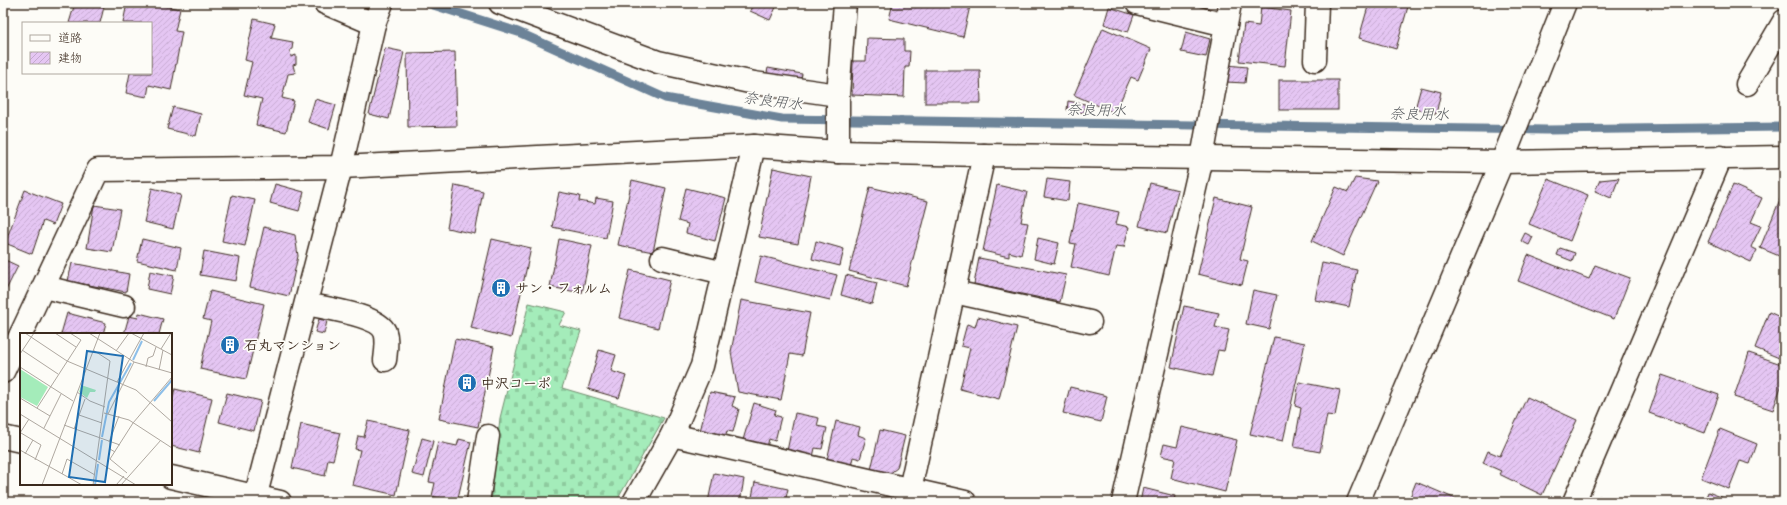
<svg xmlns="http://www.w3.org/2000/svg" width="1787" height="505" font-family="'Balsamiq Sans','Klee One',sans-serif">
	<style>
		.cemetery { fill: url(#cemetery-stones); stroke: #708b6c }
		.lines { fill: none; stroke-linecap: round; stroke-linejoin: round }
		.stream { stroke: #6c8398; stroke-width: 9 }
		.building { fill: url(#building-hatch); stroke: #3b2a1e }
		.minor-casing { stroke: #3b2a1e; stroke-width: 25 }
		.minor { stroke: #fdfcf7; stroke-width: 22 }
		.labels { text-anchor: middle; stroke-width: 3.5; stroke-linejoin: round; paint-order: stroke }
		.poi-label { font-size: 14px; font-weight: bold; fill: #3b2a1e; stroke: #fdfcf7; text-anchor: start }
		.water-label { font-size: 15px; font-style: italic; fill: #54575b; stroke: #fdfcf7 }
		.inset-river { fill: none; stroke: #8dbfe9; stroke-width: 2 }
		.inset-road { fill: none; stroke: #afa8a0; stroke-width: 1 }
		.view { fill: #1f6fb2; fill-opacity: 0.15; stroke: #1f6fb2; stroke-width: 2 }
		.inset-edge { fill: none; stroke: #3b2a1e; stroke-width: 2 }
	</style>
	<defs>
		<pattern id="cemetery-stones" width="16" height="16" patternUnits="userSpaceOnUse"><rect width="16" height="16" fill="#a4ecba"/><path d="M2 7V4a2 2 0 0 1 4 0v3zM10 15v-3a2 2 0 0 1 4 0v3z" fill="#8ecb9f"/></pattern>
		<pattern id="building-hatch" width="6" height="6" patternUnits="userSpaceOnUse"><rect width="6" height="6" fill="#e5c6f3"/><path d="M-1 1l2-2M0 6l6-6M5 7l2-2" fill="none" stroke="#c5aad0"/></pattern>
	</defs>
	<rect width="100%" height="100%" fill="#fdfcf7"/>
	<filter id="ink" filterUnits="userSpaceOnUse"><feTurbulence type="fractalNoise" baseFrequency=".025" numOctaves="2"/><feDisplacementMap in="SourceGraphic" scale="8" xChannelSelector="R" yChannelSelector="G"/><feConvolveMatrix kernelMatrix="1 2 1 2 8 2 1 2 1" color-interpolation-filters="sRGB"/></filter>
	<g filter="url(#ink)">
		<path class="cemetery" d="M529 303 566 312 559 325 581 331 562 388 664 418 616 502H491L500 418Z"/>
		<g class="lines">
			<path class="stream" d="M427 3 518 32 665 98 782 119 1546 130 1784 127"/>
		</g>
		<g class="building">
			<path d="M75 3H90L104 7 100 23H69Z"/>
			<path d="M127 3H150L180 9 175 31 182 32 171 90 149 85 147 97 126 93 130 73H151V23H123Z"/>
			<path d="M753 3H778L770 20 750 11Z"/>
			<path d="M893 3H959L970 6 963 37 889 19Z"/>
			<path d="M1180 3H1197L1196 7Z"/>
			<path d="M1369 3H1409L1396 49 1359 38Z"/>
			<path d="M1109 7 1134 15 1128 32 1104 24Z"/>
			<path d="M1261 7 1291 11 1285 66 1239 61 1244 24 1259 26Z"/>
			<path d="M254 19 275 24 271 38 293 42 292 49 290 50 291 57 296 55V64L293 65 295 73 288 74 282 98 294 101 286 132 256 125 262 99 244 95 252 62 245 60Z"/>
			<path d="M1103 28 1151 49 1138 80 1131 77 1115 113 1074 95Z"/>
			<path d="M1186 32 1210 39 1206 57 1181 52Z"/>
			<path d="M867 38 904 39V51H910L909 67H905L904 97 852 95 853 61H866Z"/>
			<path d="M385 48 404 52 389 119 369 114Z"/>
			<path d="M455 52 457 126 408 127 407 53Z"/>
			<path d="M1227 65 1247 67 1245 83 1226 82Z"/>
			<path d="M768 68 802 74 800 83 766 77Z"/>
			<path d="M925 70H980L981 103H925Z"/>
			<rect x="1279" y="80" width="59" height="30"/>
			<path d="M1421 87 1441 92 1436 114 1415 109Z"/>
			<path d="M315 99 336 105 329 129 308 122Z"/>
			<path d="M1068 101 1085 104 1084 113 1067 110Z"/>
			<path d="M173 107 201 114 196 136 167 129Z"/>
			<path d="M773 168 811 176 798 244 759 237Z"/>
			<path d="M1355 178 1377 181 1343 256 1312 241 1336 187 1348 192Z"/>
			<path d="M1619 178 1611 198 1595 191 1600 180Z"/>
			<path d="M1047 179 1070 182 1068 201 1044 197Z"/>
			<path d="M1548 179 1588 195 1570 241 1529 224Z"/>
			<path d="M632 180 666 188 653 252 618 245Z"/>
			<path d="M3 181 8 184 3 194Z"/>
			<path d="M1150 183 1178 190 1167 233 1139 226Z"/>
			<path d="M275 184 304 192 299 211 270 203Z"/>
			<path d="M455 185 483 191 475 234 447 228Z"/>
			<path d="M997 185 1027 192 1021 222 1028 223 1021 255 1009 252V257L983 251Z"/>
			<path d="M1733 185 1762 198 1751 222 1761 226 1751 247 1757 250 1751 262 1708 242Z"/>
			<path d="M870 187 928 201 906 286 849 271Z"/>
			<path d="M152 188 181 195 173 229 144 222Z"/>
			<path d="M686 188 726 198 715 241 686 233 688 224 678 221Z"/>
			<path d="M25 190 61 204 53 225 43 221 32 254 5 243Z"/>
			<path d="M559 192 580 196 579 201 595 204 596 198 613 201 606 238 552 227Z"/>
			<path d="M1783 192 1784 193V258L1760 248Z"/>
			<path d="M232 195 255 200 245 246 222 241Z"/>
			<path d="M1216 198 1252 207 1240 259 1248 261 1242 285 1198 274Z"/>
			<path d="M1078 203 1119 212 1116 224 1129 227 1124 247 1116 246 1109 276 1071 267 1076 244 1070 243Z"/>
			<path d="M94 205 120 209 112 252 87 248Z"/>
			<path d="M264 227 295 235 298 256 289 296 250 287Z"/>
			<path d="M1525 233 1533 237 1529 245 1521 241Z"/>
			<path d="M1038 238 1059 243 1054 264 1034 259Z"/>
			<path d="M142 239 181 248 177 270 137 261Z"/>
			<path d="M492 239 531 248 511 338 471 328Z"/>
			<path d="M559 239 592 246 582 293 550 287Z"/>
			<path d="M816 241 844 249 840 266 812 259Z"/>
			<path d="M1560 248 1575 253 1572 261 1557 255Z"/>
			<path d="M204 251 240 258 236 281 200 275Z"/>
			<path d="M1528 255 1589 279 1595 265 1630 278 1614 319 1518 281Z"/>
			<path d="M761 256 837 275 830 300 755 282Z"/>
			<path d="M979 258 1066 275 1060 302 974 284Z"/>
			<path d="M3 259 18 266 3 296Z"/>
			<path d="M72 263 129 274 126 292 68 281Z"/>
			<path d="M1322 263 1357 270 1349 307 1315 300Z"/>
			<path d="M630 270 670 280 658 328 619 318Z"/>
			<path d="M150 271 174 276 170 294 147 289Z"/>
			<path d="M846 275 877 283 872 304 841 295Z"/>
			<path d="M1253 290 1277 295 1269 329 1246 324Z"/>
			<path d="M210 291 264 304 246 379 200 369 211 321 203 319Z"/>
			<path d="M741 300 810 313 802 356 790 354 781 400 738 392 731 352Z"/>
			<path d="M1184 306 1219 313 1215 327 1229 330 1224 351 1218 350 1212 376 1171 367Z"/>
			<path d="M1769 312 1784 319V360L1755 348Z"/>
			<path d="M67 313 106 323 103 334H61Z"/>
			<path d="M139 313 163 319 159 334H124L129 316 138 318Z"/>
			<path d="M978 317 1017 327 999 399 960 389 970 348 961 346 967 324 975 327Z"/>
			<path d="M319 319 327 321 324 334 315 332Z"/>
			<path d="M1274 337 1305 343 1283 441 1250 434Z"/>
			<path d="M455 339 494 347 478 427 439 419Z"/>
			<path d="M599 350 616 355 611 371 626 376 619 398 588 389Z"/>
			<path d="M1749 353 1784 365V378L1773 410 1734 397Z"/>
			<path d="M1662 375 1719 395 1705 433 1649 413Z"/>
			<path d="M1299 382 1340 390 1335 416 1327 415 1320 452 1294 447 1301 408 1295 406Z"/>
			<path d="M1070 387 1107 396 1101 422 1063 413Z"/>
			<path d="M175 389 212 398 199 453 171 446V406Z"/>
			<path d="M710 392 735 397 732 406 739 409 733 432 727 431 725 437 700 431Z"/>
			<path d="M227 393 261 401 254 431 219 422Z"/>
			<path d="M1527 397 1577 420 1542 495 1499 474 1501 471 1483 463 1488 451 1500 456Z"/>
			<path d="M754 403 776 410 774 415 781 417 775 441 769 439 767 447 743 440Z"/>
			<path d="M795 413 819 418 817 426 827 428 822 449 815 448 813 457 787 451Z"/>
			<path d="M368 421 410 430 396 495 352 485 360 450 355 449 358 436 364 437Z"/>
			<path d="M836 421 860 427 858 435 866 438 860 459 853 457 851 466 827 460Z"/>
			<path d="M301 424 340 433 333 460 328 459 325 476 292 468Z"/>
			<path d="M1182 427 1237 440 1225 492 1171 478 1175 459 1161 456 1164 444 1177 447Z"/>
			<path d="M1720 429 1757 444 1750 464 1740 461 1729 489 1701 478Z"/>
			<path d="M880 430 905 436 897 468 889 474 871 470Z"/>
			<path d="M422 438 433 441 424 477 412 474Z"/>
			<path d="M459 439 471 442 457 502H446L447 500 432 496 435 483 429 482 438 442 457 446Z"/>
			<path d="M714 473 744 479 740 502H708Z"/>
			<path d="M755 482 788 489 785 502H751Z"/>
			<path d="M1416 482 1463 502H1408Z"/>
			<path d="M1143 488 1175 496 1174 502H1140Z"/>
			<path d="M1708 492 1734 502H1704Z"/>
			<path d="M1599 496 1613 502H1596Z"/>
		</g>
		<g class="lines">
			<defs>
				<g id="minor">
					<path d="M325 3 374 24"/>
					<path d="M500 3 658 62 754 83 838 95"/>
					<path d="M1137 3 1226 25"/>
					<path d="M1315 60 1317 3"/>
					<path d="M1747 84 1784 21"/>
					<path d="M838 152V95L845 3"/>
					<path d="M662 258 724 273"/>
					<path d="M44 287 124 306"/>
					<path d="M954 292 1090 322"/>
					<path d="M306 304C324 308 378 315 385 332 388 340 386 352 385 360"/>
					<path d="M21 334 98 170 341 167 754 146 838 152 984 155 1502 162 1784 157"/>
					<path d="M3 372 21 334"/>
					<path d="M672 435 965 502"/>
					<path d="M3 437 21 441"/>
					<path d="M171 477 280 502"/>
					<path d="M910 489 984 155"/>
					<path d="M254 502 341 167 374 24 382 3"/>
					<path d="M478 502 488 436"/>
					<path d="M634 502 672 435 702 366 754 146"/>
					<path d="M1123 502 1202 158 1230 3"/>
					<path d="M1358 502 1502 162 1565 3"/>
					<path d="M1574 502 1721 157"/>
				</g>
			</defs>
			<use href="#minor" class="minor-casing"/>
			<use href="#minor" class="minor"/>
		</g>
	</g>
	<defs>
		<symbol id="building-disc" viewBox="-11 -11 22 22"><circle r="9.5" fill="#1f6fb2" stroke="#fdfcf7"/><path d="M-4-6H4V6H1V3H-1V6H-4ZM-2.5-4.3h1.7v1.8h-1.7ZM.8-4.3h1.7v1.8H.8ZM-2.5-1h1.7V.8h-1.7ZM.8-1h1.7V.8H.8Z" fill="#fff"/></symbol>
	</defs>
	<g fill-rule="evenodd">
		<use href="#building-disc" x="490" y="277" width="22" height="22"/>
		<use href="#building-disc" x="219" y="334" width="22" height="22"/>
		<use href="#building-disc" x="456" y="372" width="22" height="22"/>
	</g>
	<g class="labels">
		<g class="poi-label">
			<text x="515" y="293">サン・フォルム</text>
			<text x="244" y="350">石丸マンション</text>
			<text x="481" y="388">中沢コーポ</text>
		</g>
		<g class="water-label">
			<text transform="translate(773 101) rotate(7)" y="5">奈良用水</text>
			<text transform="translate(1096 110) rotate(1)" y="5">奈良用水</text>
			<text transform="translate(1419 114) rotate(1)" y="5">奈良用水</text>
		</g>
	</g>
	<g transform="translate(20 333)">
		<rect width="152" height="152" fill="#fdfcf7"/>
		<path d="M61 52 76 57 75 59H70L67 65 59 59Z" fill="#a4ecba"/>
		<path d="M0 36 28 54 17 73 0 64Z" fill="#a4ecba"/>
		<path class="inset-river" d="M113 27 122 8M134 68 152 47M82 104 89 69 111 30M79 127 82 107M75 152 78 131"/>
		<path class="inset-road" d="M5 0 47 28 116 57 152 89M35 0 56 14M69 0 114 29 152 40M111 0 152 22M141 16 151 0M2 17 38 41M73 17 90 28 73 152M96 18 109 0M0 21 14 0M0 34 53 68M126 34 128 25 133 23 136 14M139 37 143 17M97 49 124 0M57 59 70 68 85 74M0 65 30 83 41 61M17 75 61 7 50 0M84 80 109 87 152 115M0 81 116 152M88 81 114 29M59 82 82 90M44 92 100 112M24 95 30 83M54 96 65 66M0 100 9 86M1 100 21 112 15 127M89 109 99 83M90 109V116L95 119M0 117 62 152M5 121 13 107M107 140 90 126 113 90 152 44M42 141 47 126 75 142M22 152 80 0M96 152 104 143M101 152 141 107"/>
		<path class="view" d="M67 18 103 23 85 149 49 144Z"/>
		<rect width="152" height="152" class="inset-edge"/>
	</g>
	<rect width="1787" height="505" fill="none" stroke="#fdfcf7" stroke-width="16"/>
	<rect x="8" y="8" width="1771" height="489" fill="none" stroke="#3b2a1e" stroke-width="1.5" filter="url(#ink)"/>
	<rect x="22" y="22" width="130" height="52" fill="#fdfcf7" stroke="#afa8a0"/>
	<rect x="30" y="35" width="20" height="6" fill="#fdfcf7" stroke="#afa8a0"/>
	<text x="58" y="42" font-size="12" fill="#3b2a1e">道路</text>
	<rect x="30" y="52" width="20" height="12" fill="url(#building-hatch)" stroke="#afa8a0"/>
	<text x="58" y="62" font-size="12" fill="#3b2a1e">建物</text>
</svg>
